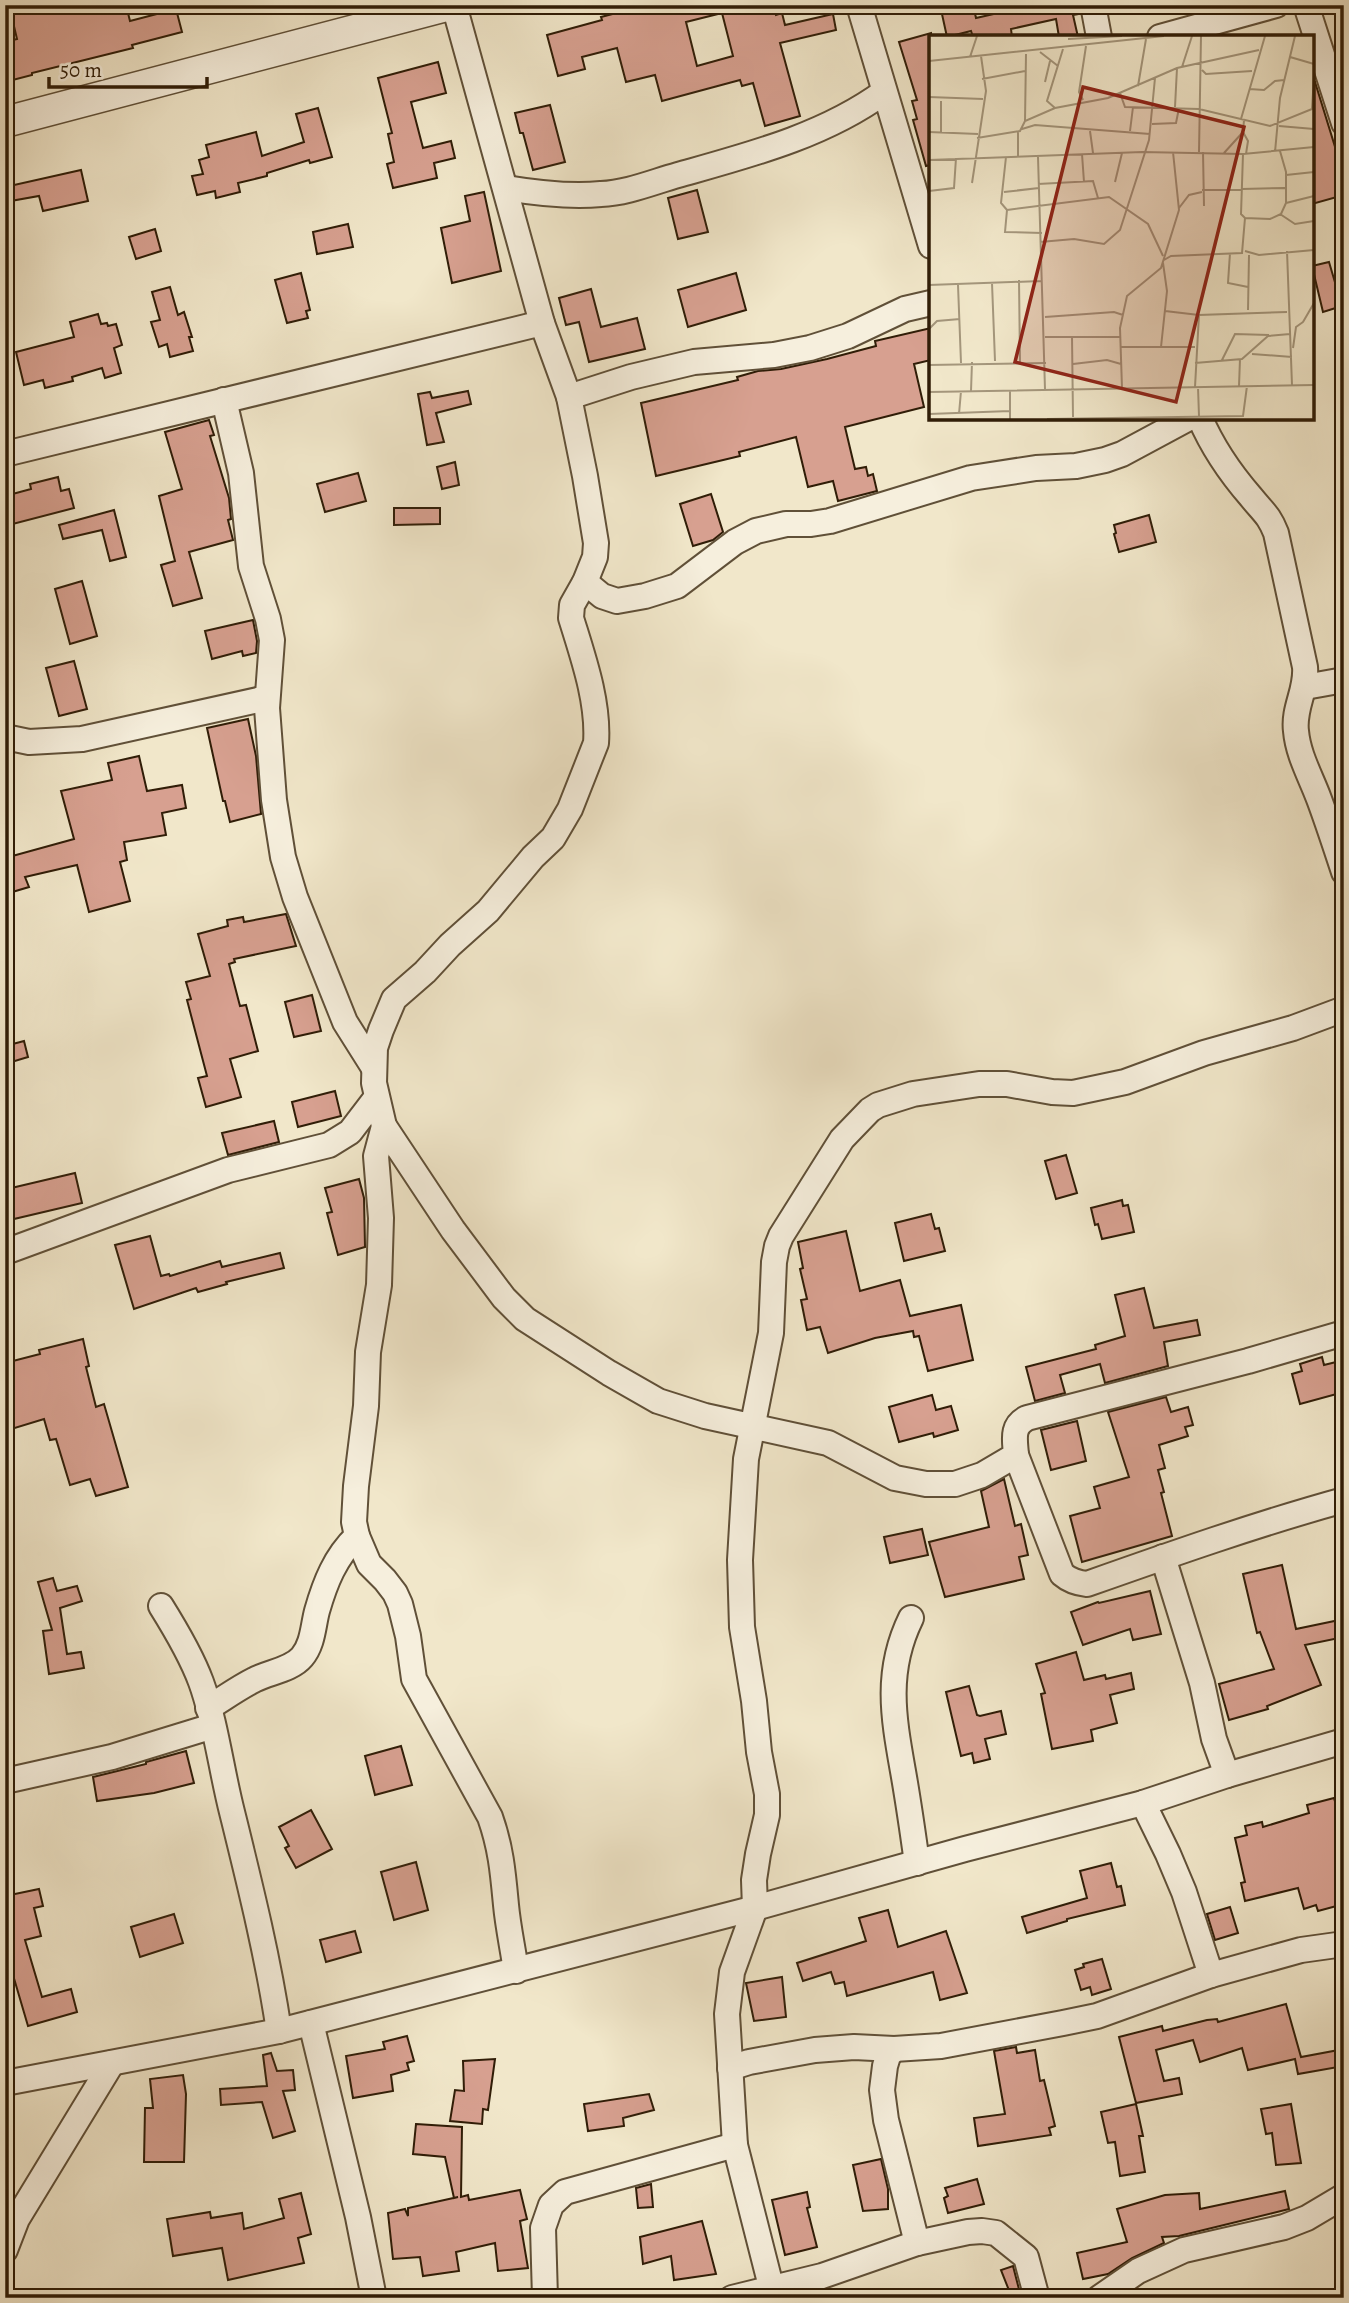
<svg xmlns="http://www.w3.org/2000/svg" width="1349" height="2303" font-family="Alegreya,serif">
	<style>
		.building { fill: #d7a090; stroke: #301d07; stroke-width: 2; fill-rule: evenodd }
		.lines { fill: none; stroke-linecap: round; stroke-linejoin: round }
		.minor-casing { stroke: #605038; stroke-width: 28 }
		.tertiary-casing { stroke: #605038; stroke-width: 33 }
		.minor { stroke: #f6efdd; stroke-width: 24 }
		.tertiary { stroke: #f6efdd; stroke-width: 30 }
		.inset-road { fill: none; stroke: #a4967c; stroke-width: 2 }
		.view { fill: #8f2418; fill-opacity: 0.15; stroke: #8f2418; stroke-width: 3.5 }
		.inset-edge { fill: none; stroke: #301d07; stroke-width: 3.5 }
	</style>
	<rect width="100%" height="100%" fill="#f1e7ca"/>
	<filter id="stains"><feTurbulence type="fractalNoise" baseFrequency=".00286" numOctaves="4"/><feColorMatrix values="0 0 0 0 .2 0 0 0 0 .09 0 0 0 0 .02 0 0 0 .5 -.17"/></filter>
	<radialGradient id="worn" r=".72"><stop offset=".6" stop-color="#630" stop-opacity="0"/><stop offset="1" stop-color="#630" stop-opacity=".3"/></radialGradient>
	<g class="building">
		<path d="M9 5H126L130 21 176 9 182 32 132 45 133 48 32 73V75L5 82V42L17 39Z"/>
		<path d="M647 5H774L776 15 782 13 785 25 833 14 836 30 780 43 800 116 765 126 753 83 742 86 740 80 662 101 655 75 626 82 617 48 582 57 585 69 558 76 547 35 602 20 601 17ZM722 13 733 56 697 66 686 22Z"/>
		<path d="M940 5H973L976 18 1034 5H1078L1079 14 1073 15 1078 37H1059L1056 19 1011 29 1012 37H973L971 31 947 37Z"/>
		<path d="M931 33V165L926 166 913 120 917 119 912 101 917 100 899 42Z"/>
		<path d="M438 62 446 93 411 102 423 148 451 141 455 158 434 163 437 178 393 188 387 164 394 162 388 134 392 133 378 78Z"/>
		<path d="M1312 82H1315L1344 176V195L1312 204Z"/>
		<path d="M550 105 565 162 533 170 523 133H520L515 113Z"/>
		<path d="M318 108 332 157 310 163 309 160 267 173V176L238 183 240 192 216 198 215 191 197 195 192 176 203 174 199 160 209 157 206 145 256 132 262 156 304 142 296 114Z"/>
		<path d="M81 170 88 201 43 211 39 196 5 202V187Z"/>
		<path d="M697 190 708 232 678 239 668 198Z"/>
		<path d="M484 192 501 271 452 283 441 228 470 221 465 196Z"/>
		<path d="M348 224 353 247 317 254 313 232Z"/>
		<path d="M155 229 161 251 136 259 129 237Z"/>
		<path d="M1329 262 1342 306 1323 312 1312 266Z"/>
		<path d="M301 273 310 310 306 311 308 318 287 323 275 280Z"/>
		<path d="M736 273 746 310 688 327 678 290Z"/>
		<path d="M170 287 178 315 184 312 192 337H189L193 351 170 357 167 344 159 347 151 322 160 320 152 292Z"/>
		<path d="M591 289 601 327 637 318 645 349 589 362 579 322 566 325 559 298Z"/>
		<path d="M98 314 101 324 107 323 108 326 116 324 122 345 114 348 121 373 105 378 102 368 72 377 73 381 45 388 43 380 24 385 16 352 74 337 70 322Z"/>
		<path d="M931 328V360L914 364 924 407 845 427 855 469 866 467 868 476 873 474 877 491 838 501 833 481 808 487 796 437 739 452 740 456 656 476 641 403 738 380 737 377 758 371 781 369 827 359 876 346 875 341Z"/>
		<path d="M468 391 471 404 436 413 444 442 427 445 418 394 430 392 432 398Z"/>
		<path d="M209 420 214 435 210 436 229 498 231 519 228 520 233 540 189 552 202 598 173 606 161 565 175 561 159 496 182 489 165 432Z"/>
		<path d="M455 462 459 485 442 489 437 467Z"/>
		<path d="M358 473 366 501 325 512 317 484Z"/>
		<path d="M58 477 61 491 69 489 74 508 5 526V496L31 489 30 484Z"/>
		<path d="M711 494 723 532 713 540 693 546 680 504Z"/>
		<path d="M394 508H440V524L394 525Z"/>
		<path d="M114 510 126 557 110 561 102 530 63 539 59 525Z"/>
		<path d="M1149 515 1156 542 1119 552 1114 534 1116 533 1114 525Z"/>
		<path d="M82 581 97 636 70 644 55 589Z"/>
		<path d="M253 620 257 641 256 653 243 656 242 651 212 659 205 631Z"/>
		<path d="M74 661 87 709 59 716 46 668Z"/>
		<path d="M248 719 256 756 261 814 230 822 225 801H223L207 728Z"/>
		<path d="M139 756 147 791 182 785 186 808 162 813 166 835 124 842 127 860 120 862 130 901 89 912 77 865 25 877 29 887 9 893 5 883V858L74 839 61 791 112 780 108 763Z"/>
		<path d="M286 914 296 946 234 959 235 962 229 964 240 1006 246 1005 258 1051 230 1059 241 1097 206 1107 198 1078 207 1076 187 1000 191 999 186 982 210 976 198 934 228 926 227 920 243 917 244 922Z"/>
		<path d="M312 995 321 1031 294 1037 285 1002Z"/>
		<path d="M24 1041 28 1057 5 1064V1046Z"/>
		<path d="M335 1091 341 1116 298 1127 292 1102Z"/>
		<path d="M274 1121 279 1142 228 1155 222 1133Z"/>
		<path d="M1066 1155 1077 1193 1056 1199 1045 1161Z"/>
		<path d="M75 1173 82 1203 14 1219 7 1189Z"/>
		<path d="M359 1179 364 1198 365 1247 338 1255 327 1213 332 1212 325 1188Z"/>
		<path d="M1122 1200 1123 1206 1128 1205 1134 1232 1102 1239 1098 1224 1095 1225 1091 1208Z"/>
		<path d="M931 1214 935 1229 939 1228 945 1251 904 1261 895 1223Z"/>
		<path d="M846 1231 860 1291 900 1280 910 1316 961 1305 973 1360 928 1371 919 1336 914 1337 913 1331 875 1338 828 1353 820 1327 807 1330 801 1300 807 1299 800 1269 803 1268 798 1242Z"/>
		<path d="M150 1236 161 1276 169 1274 170 1276 220 1261 222 1267 280 1253 284 1268 226 1282 227 1284 198 1292 196 1288 134 1309 115 1245Z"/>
		<path d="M1144 1288 1154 1328 1197 1320 1200 1335 1164 1342 1168 1366 1105 1383 1100 1364 1060 1375 1065 1393 1035 1401 1026 1367 1096 1349 1095 1345 1125 1336 1115 1295Z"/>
		<path d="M83 1339 89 1366 86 1367 96 1407 104 1404 128 1487 96 1496 90 1479 70 1485 56 1439 50 1440 44 1419 5 1431V1363L40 1354 39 1350Z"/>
		<path d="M1322 1357 1324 1365 1344 1360V1392L1300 1404 1292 1374 1302 1371 1300 1364Z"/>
		<path d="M932 1395 936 1410 951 1406 958 1430 934 1437 933 1433 899 1442 889 1407Z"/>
		<path d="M1166 1397 1171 1412 1188 1407 1193 1425 1185 1427 1188 1436 1159 1445 1165 1468 1158 1470 1164 1492 1161 1493 1172 1536 1082 1562 1070 1516 1100 1508 1094 1487 1129 1477 1108 1412Z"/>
		<path d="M1077 1421 1086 1461 1051 1470 1041 1430Z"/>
		<path d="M1004 1479 1015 1526 1021 1524 1028 1555 1019 1557 1024 1579 945 1597 929 1542 989 1527 981 1491Z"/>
		<path d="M922 1529 928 1555 890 1563 884 1537Z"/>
		<path d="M1282 1565 1296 1629 1344 1619V1637L1305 1645 1321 1685 1267 1706 1268 1709 1229 1720 1219 1684 1274 1669 1260 1632 1257 1633 1243 1574Z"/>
		<path d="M53 1578 57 1591 77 1586 82 1601 60 1608 67 1654 81 1652 84 1668 49 1674 43 1631 52 1630 38 1582Z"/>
		<path d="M1150 1591 1161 1634 1133 1640 1130 1629 1083 1645 1071 1612 1098 1602 1099 1603Z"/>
		<path d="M1076 1652 1084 1680 1105 1675 1106 1679 1131 1673 1134 1689 1110 1695 1117 1723 1091 1730 1093 1741 1052 1749 1041 1694 1045 1693 1036 1664Z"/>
		<path d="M969 1686 977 1715 980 1716 1001 1711 1006 1734 985 1739 990 1759 974 1763 972 1753 961 1756 946 1692Z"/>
		<path d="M401 1746 412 1785 375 1795 365 1756Z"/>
		<path d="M186 1751 194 1783 154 1793 97 1801 93 1777 146 1764V1762Z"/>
		<path d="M1334 1798 1342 1826H1344V1904L1318 1911 1316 1905 1304 1909 1298 1888 1245 1901 1241 1883 1245 1882 1235 1838 1247 1835 1245 1826 1262 1822 1263 1827 1309 1813 1307 1805Z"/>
		<path d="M311 1810 332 1849 296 1868 285 1848 289 1846 279 1827Z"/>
		<path d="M416 1862 428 1910 394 1920 381 1872Z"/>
		<path d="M1111 1863 1117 1887 1121 1886 1125 1905 1067 1919V1921L1027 1933 1022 1917 1087 1898 1080 1871Z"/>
		<path d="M39 1889 43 1906 34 1908 41 1936 25 1940 42 1997 71 1989 77 2012 28 2026 8 1958H5V1896Z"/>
		<path d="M1230 1907 1238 1933 1215 1940 1207 1914Z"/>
		<path d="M888 1910 898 1947 946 1931 967 1993 940 2000 933 1972 847 1996 844 1982 835 1984 831 1972 803 1981 797 1963 866 1941 859 1918Z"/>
		<path d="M174 1914 183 1943 140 1957 131 1927Z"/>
		<path d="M355 1931 361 1952 326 1962 320 1940Z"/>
		<path d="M1102 1959 1111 1989 1092 1995 1090 1987 1081 1990 1075 1970 1084 1967 1083 1964Z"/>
		<path d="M782 1977 786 2017 754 2021 746 1983Z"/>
		<path d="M1286 2004 1301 2057 1344 2049V2066L1298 2074 1295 2059 1248 2070 1242 2048 1200 2062 1193 2040 1156 2050 1164 2081 1179 2078 1182 2094 1136 2103 1119 2037 1162 2026 1163 2031 1207 2020 1217 2019 1218 2022Z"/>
		<path d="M407 2036 414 2061 407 2063 409 2070 391 2075 393 2091 353 2098 346 2056 385 2049 383 2042Z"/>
		<path d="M1016 2047 1017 2053 1035 2050 1040 2081 1044 2080 1055 2126 1049 2128 1051 2135 978 2146 974 2118 1005 2114 994 2051Z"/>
		<path d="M271 2053 277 2071 293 2070 295 2090 283 2091 295 2131 273 2138 262 2102 221 2105 220 2089 267 2086 263 2055Z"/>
		<path d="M495 2059 488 2110 483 2109 482 2124 450 2121 455 2090 464 2091 463 2061Z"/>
		<path d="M183 2075 186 2094 184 2162H144L145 2108H153L150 2079Z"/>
		<path d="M649 2094 654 2110 623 2118 624 2126 588 2131 584 2104Z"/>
		<path d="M1136 2104 1143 2136H1139L1145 2172 1120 2176 1115 2142 1108 2143 1101 2112Z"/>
		<path d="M1291 2104 1301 2163 1276 2165 1272 2133 1266 2134 1261 2109Z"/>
		<path d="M416 2124 462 2127 461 2197 468 2195 469 2200 520 2190 527 2219 520 2221 528 2268 498 2271 495 2243 456 2252 459 2271 423 2276 420 2257 393 2259 388 2213 405 2209 408 2216V2208L458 2197 454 2198 445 2157 413 2154Z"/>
		<path d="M881 2159 888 2189V2209L863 2211 853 2165Z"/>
		<path d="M977 2179 984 2204 948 2213 944 2198 948 2196 945 2188Z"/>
		<path d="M651 2184 653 2207 638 2208 636 2188Z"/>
		<path d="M1285 2191 1289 2209 1179 2236 1162 2237 1164 2243 1132 2258 1108 2274 1083 2279 1077 2253 1127 2242 1117 2209 1165 2195 1199 2193 1200 2209Z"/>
		<path d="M807 2192 810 2207 807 2208 817 2247 785 2255 772 2200Z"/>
		<path d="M301 2193 311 2234 298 2238 304 2263 228 2280 222 2248 173 2256 167 2219 210 2212 211 2218 242 2213 244 2229 284 2218 279 2199Z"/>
		<path d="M702 2221 716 2274 674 2280 671 2256 643 2264 640 2237Z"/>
		<path d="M1013 2266 1021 2297 1020 2298H1012L1001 2270Z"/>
	</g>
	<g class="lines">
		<defs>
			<g id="minor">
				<path d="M454 5 542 323 569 397 585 476 596 543 595 557 585 582 572 605 571 618C583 657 599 702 596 743L570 809 553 838 533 857 488 911 450 945 425 972 394 999 381 1030 375 1048 374 1083 384 1126 376 1156 381 1218 379 1285 368 1352 366 1406 356 1486 354 1522 357 1536 369 1564 385 1580 395 1593 400 1604 408 1636 414 1679 490 1817C501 1848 503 1873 506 1905 508 1927 513 1949 516 1971"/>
				<path d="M859 5 931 246"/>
				<path d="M1093 5 1099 37"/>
				<path d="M1306 5 1344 123"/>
				<path d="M1160 37 1276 5"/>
				<path d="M506 188C536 193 570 197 601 194 627 193 653 182 678 175 749 155 824 136 884 92"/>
				<path d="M569 397 631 377 694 362 774 355 810 348 848 336 905 309 931 303"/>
				<path d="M224 400 241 473 251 566 268 619 272 640 267 708 274 800 283 857 295 897 345 1022 374 1068"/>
				<path d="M1200 418C1212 446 1231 474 1251 497 1263 512 1269 515 1276 533L1305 667C1307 690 1293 708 1296 731 1298 755 1311 777 1319 799 1328 823 1336 848 1344 872"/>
				<path d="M5 454 542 323"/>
				<path d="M585 582 602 596 617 601 645 596 677 586 735 542 756 531 786 524H811L830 521 971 478 1036 468 1076 466 1105 460 1122 454 1189 418"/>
				<path d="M1305 687 1344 680"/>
				<path d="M5 737 29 742 82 739 267 698"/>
				<path d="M384 1126 453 1230 504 1298 525 1319 609 1373 658 1401 705 1416 828 1443 895 1478 926 1484H955L982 1475 1016 1455C1015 1440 1011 1426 1027 1418L1248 1361 1344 1333"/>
				<path d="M5 1252 228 1170 329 1145 350 1132 376 1098"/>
				<path d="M1016 1455 1062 1574C1069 1580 1077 1583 1087 1584 1172 1554 1257 1524 1344 1500"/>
				<path d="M1163 1557 1202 1683 1214 1739 1227 1775"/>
				<path d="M161 1606C176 1630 191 1655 201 1682 216 1723 221 1769 232 1812 250 1885 268 1957 279 2031"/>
				<path d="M911 1618C884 1673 894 1720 904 1777 909 1806 913 1834 917 1863"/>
				<path d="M208 1708C223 1699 238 1688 254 1680 269 1672 291 1670 302 1657 313 1644 313 1626 317 1611 325 1583 335 1557 357 1536"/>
				<path d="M5 1781 112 1757 213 1726"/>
				<path d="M1143 1803 1168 1854 1184 1892 1211 1975"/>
				<path d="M311 2023 358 2217 374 2298"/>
				<path d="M894 2049 888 2056 885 2066 882 2090 886 2120 917 2243"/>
				<path d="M730 2068 749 2062 815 2050 854 2047 894 2049 941 2046 1063 2023 1097 2016 1211 1975 1301 1950 1344 1944"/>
				<path d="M5 2083 279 2031 755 1908 965 1849 1143 1803 1227 1775 1344 1741"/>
				<path d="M5 2250 17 2219 112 2063"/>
				<path d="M545 2298 543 2228 551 2205 565 2192 735 2145"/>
				<path d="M732 2298 822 2276 917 2243 968 2232 982 2231 996 2233 1026 2257 1037 2298"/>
				<path d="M774 2298 735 2145 727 2014 732 1972 755 1908 754 1880 758 1854 767 1815V1794L759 1752 754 1701 742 1627 740 1560 746 1459 771 1333 774 1262 777 1246 781 1236 842 1139 870 1110 878 1105 913 1094 979 1084H1007L1052 1092 1073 1093 1125 1082 1204 1053 1293 1028 1344 1009"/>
				<path d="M1099 2298 1138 2271 1184 2250 1284 2227 1307 2218 1344 2196"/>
			</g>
			<path id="tertiary" d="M5 122 450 5"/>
		</defs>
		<use href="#minor" class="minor-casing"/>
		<use href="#tertiary" class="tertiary-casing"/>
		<use href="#minor" class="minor"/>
		<use href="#tertiary" class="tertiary"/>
	</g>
	<g transform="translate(929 35)">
		<rect width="385" height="385" fill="#f1e7ca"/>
		<path class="inset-road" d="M139 4 193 1M111 17 129 31M41 22 48 1M361 22 385 29M0 26 235 1M253 32 263 1M273 35 277 39 323 36M53 44 96 36M116 47 121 26M209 51 217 4M320 54 335 55 346 46 355 45M191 58 196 72 270 74 341 91 383 74 385 41M0 62 54 64M154 65 150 57 157 11M12 66V97M246 72 248 33M126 73 118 66 134 14M312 84 336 1M96 86 97 19M223 89 247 88 250 73M350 91 385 94M93 94 106 90 221 99M161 96 164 118M201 96 204 72M0 97 49 99M314 97 319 106 317 119M48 103 91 96 96 86 126 73 179 63 248 33 330 15M270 117 272 1M274 117 275 171M346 117 351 63 366 1M295 118 314 97 315 85M153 119 155 147M314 119 312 179 316 183 341 184 352 179 357 168V137L351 116M47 122 57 56 52 21M77 122 72 168 78 175M89 122V96M109 122 116 354M0 125 213 117 314 119 385 112M357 140 385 137M186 147 193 118M43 148 47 122M109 149 164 146 169 163M273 155 356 153M0 156 25 153 27 123M75 157 110 153M357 168 385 161M250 173 260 160 273 157M78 175 180 162 219 189 234 221M78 175 76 197 113 198M351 179 366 189 385 186M111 207 145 204 175 209 191 195 220 105 226 43M316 216 330 220 385 215M358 216 363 350M301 218 299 248 319 252M235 225 242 221 313 218 316 183M90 245 91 328M63 248 66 326M0 250 112 246M29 250 32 328M319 275 320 220M236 276 270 280M116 282 185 277 194 280M374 287 385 268M0 294 8 286 31 284M116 302H191M143 302 144 382M192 312H266M232 312 238 256 234 228M364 313 367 292 374 287M323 319 363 322M293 325 306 299 340 300M266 328 313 324 339 301 361 299M144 329 178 325 192 329M0 330 117 328M310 351 311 324M266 352 270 280 358 277M269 352 270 381M193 353 191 293 198 261 232 233 250 175 244 117M81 355V384M42 356 43 327M0 357 385 350M0 379 81 376M30 379 32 356M118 384 314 381 318 351"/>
		<path class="view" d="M154 52 315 92 247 367 86 327Z"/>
		<rect width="385" height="385" class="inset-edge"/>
	</g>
	<rect width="1349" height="2303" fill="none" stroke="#f1e7ca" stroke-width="28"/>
	<rect x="7" y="7" width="1335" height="2289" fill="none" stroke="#301d07" stroke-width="3.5"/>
	<rect x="14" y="14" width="1321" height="2275" fill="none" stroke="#301d07" stroke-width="2"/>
	<path d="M49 77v10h158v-10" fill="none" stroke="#301d07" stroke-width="3.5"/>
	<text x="60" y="77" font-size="21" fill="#301d07" stroke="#f6efdd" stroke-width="5" paint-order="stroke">50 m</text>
	<rect width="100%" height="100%" filter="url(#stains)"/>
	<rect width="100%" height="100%" fill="url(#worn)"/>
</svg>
